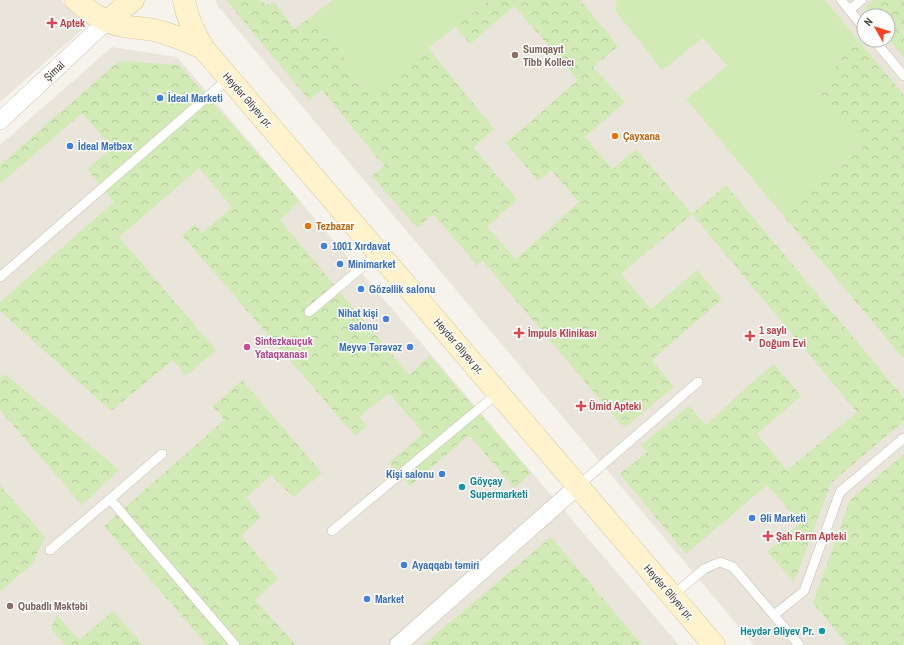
<svg xmlns="http://www.w3.org/2000/svg" width="904" height="645" font-family="'Archivo Narrow',sans-serif">
	<style>
		.residential { fill: #eae5da; fill-rule: evenodd }
		.green { fill: #d2eab5 }
		.forest { fill: url(#forest-crowns) }
		.lines { fill: none; stroke-linecap: round; stroke-linejoin: round }
		.lane-casing { stroke: #c2bbae; stroke-width: 10 }
		.street-casing { stroke: #c2bbae; stroke-width: 18 }
		.secondary-casing { stroke: #d6c79b; stroke-width: 23 }
		.lane { stroke: #fff; stroke-width: 9 }
		.street { stroke: #fff; stroke-width: 17 }
		.secondary { stroke: #fff3cd; stroke-width: 22 }
		.health-dot { fill: #e0444e; stroke: #fff; stroke-width: 1.5 }
		.education-dot { fill: #8d6e63; stroke: #fff; stroke-width: 1.5 }
		.shop-dot { fill: #3f7fe0; stroke: #fff; stroke-width: 1.5 }
		.food-dot { fill: #e8710a; stroke: #fff; stroke-width: 1.5 }
		.hotel-dot { fill: #d1479c; stroke: #fff; stroke-width: 1.5 }
		.culture-dot { fill: #0f9aa8; stroke: #fff; stroke-width: 1.5 }
		.labels { text-anchor: middle; stroke-width: 3; stroke-linejoin: round; paint-order: stroke }
		.health-label { font-size: 11px; font-weight: bold; fill: #be3a42; stroke: #fff; text-anchor: start }
		.education-label { font-size: 11px; font-weight: bold; fill: #785e54; stroke: #fff; text-anchor: start }
		.street-label { font-size: 11px; fill: #4b4439; stroke: #fff }
		.shop-label { font-size: 11px; font-weight: bold; fill: #366cbe; stroke: #fff; text-anchor: start }
		.food-label { font-size: 11px; font-weight: bold; fill: #c56008; stroke: #fff; text-anchor: start }
		.hotel-label { font-size: 11px; font-weight: bold; fill: #b23c85; stroke: #fff; text-anchor: start }
		.culture-label { font-size: 11px; font-weight: bold; fill: #0d838f; stroke: #fff; text-anchor: start }
	</style>
	<defs>
		<pattern id="forest-crowns" width="20" height="18" patternUnits="userSpaceOnUse"><rect width="20" height="18" fill="#d2eab5"/><path d="M2 6a3 3 0 1 1 6 0M12 15a3 3 0 1 1 6 0" fill="none" stroke="#b6ca9c"/></pattern>
	</defs>
	<rect width="100%" height="100%" fill="#f6f3ec"/>
	<g class="residential">
		<path d="M0 0H61L85 27 0 102Z"/>
		<path d="M216 0H904V645H754L217 5ZM864 16H888V40H864Z"/>
		<path d="M112 47 177 57 679 645H0V145Z"/>
	</g>
	<g class="green">
		<path d="M333 0H490L371 92 312 16Z"/>
		<path d="M617 0H825L853 34 821 95 862 141 780 212 686 99 727 66 703 38 662 70 615 10Z"/>
	</g>
	<g class="forest">
		<path d="M226 0H261L266 5 275 3 294 29 312 16 371 92 428 48 494 129 473 147 517 200 487 227 516 259 579 202 551 170 538 181 506 143 578 80 514 6 470 44 455 27 490 0H580L618 46 593 67 625 102 585 137 612 169 636 149 692 214 726 185 904 398V421L831 483 794 582 767 552 800 523 767 485 686 554 620 474 647 452 641 445 689 406 706 425 748 386 774 364 801 396 757 434 787 470 857 412 692 214 621 274 651 309 697 270 722 299 652 360 674 387 624 428 482 260 477 265 433 214 417 228 372 176 384 166 322 90 309 100Z"/>
		<path d="M874 0H904V29L901 32 904 35V57L888 38V16H870L864 8Z"/>
		<path d="M853 34 904 95V359L780 212 862 141 821 95Z"/>
		<path d="M119 61 179 65 300 201 280 220 409 375 430 356 531 473 514 488 469 435 410 486 389 463 423 433 389 393 359 417 367 426 355 436 182 235 195 224 202 233 232 207 199 168 119 237 216 350 186 376 173 360 111 411 0 311V302L114 202 87 169 112 148 82 113 0 184V165Z"/>
		<path d="M5 374 119 470 82 505 0 410V378Z"/>
		<path d="M242 380 322 473 293 497 271 475 246 498 261 517 241 536 278 579 255 600 296 645H207L104 526 224 420 213 406Z"/>
		<path d="M904 454V645H848L813 603 850 500Z"/>
		<path d="M0 485 45 537 33 563 0 592Z"/>
		<path d="M551 537 642 645H423Z"/>
		<path d="M113 611 143 645H65L51 629 57 615 79 640Z"/>
	</g>
	<g class="lines">
		<defs>
			<g id="lane">
				<path d="M841 0 864 28"/>
				<path d="M849 10 862 0"/>
				<path d="M874 40 904 76"/>
				<path d="M0 277 229 78"/>
				<path d="M309 312 379 253"/>
				<path d="M162 454 110 499 235 645"/>
				<path d="M578 486 698 382"/>
				<path d="M332 531 498 393"/>
				<path d="M50 550 110 499"/>
				<path d="M672 596 704 569 720 562 733 567 799 645"/>
				<path d="M774 615 804 591 840 492 904 438"/>
			</g>
			<g id="street">
				<path d="M0 121 107 21"/>
				<path d="M398 645 578 486"/>
			</g>
			<g id="secondary">
				<path d="M76 0C89 12 106 23 123 26 134 28 144 28 154 30 171 34 187 41 203 48"/>
				<path d="M184 0C187 18 194 32 203 48L714 645"/>
				<path d="M107 21 133 0"/>
			</g>
		</defs>
		<use href="#lane" class="lane-casing"/>
		<use href="#street" class="street-casing"/>
		<use href="#secondary" class="secondary-casing"/>
		<use href="#lane" class="lane"/>
		<use href="#street" class="street"/>
		<use href="#secondary" class="secondary"/>
	</g>
	<g class="health-dot">
		<path d="M50 17h4v4h4v4h-4v4h-4v-4h-4v-4h4z"/>
		<path d="M517 327h4v4h4v4h-4v4h-4v-4h-4v-4h4z"/>
		<path d="M748 330h4v4h4v4h-4v4h-4v-4h-4v-4h4z"/>
		<path d="M579 400h4v4h4v4h-4v4h-4v-4h-4v-4h4z"/>
		<path d="M766 530h4v4h4v4h-4v4h-4v-4h-4v-4h4z"/>
	</g>
	<g class="education-dot">
		<circle cx="515" cy="55" r="4"/>
		<circle cx="10" cy="606" r="4"/>
	</g>
	<g class="shop-dot">
		<circle cx="160" cy="98" r="4"/>
		<circle cx="70" cy="146" r="4"/>
		<circle cx="324" cy="246" r="4"/>
		<circle cx="340" cy="264" r="4"/>
		<circle cx="361" cy="289" r="4"/>
		<circle cx="386" cy="319" r="4"/>
		<circle cx="410" cy="347" r="4"/>
		<circle cx="442" cy="474" r="4"/>
		<circle cx="752" cy="518" r="4"/>
		<circle cx="404" cy="565" r="4"/>
		<circle cx="367" cy="599" r="4"/>
	</g>
	<g class="food-dot">
		<circle cx="615" cy="136" r="4"/>
		<circle cx="308" cy="226" r="4"/>
	</g>
	<circle class="hotel-dot" cx="247" cy="347" r="4"/>
	<g class="culture-dot">
		<circle cx="462" cy="487" r="4"/>
		<circle cx="822" cy="631" r="4"/>
	</g>
	<g class="labels">
		<g class="health-label">
			<text x="60" y="27">Aptek</text>
			<text x="759" y="334">1 saylı<tspan x="759" dy="13">Doğum Evi</tspan></text>
			<text x="528" y="337">İmpuls Klinikası</text>
			<text x="589" y="410">Ümid Apteki</text>
			<text x="776" y="540">Şah Farm Apteki</text>
		</g>
		<g class="education-label">
			<text x="523" y="53">Sumqayıt<tspan x="523" dy="13">Tibb Kollecı</tspan></text>
			<text x="18" y="610">Qubadlı Məktəbi</text>
		</g>
		<g class="street-label">
			<text transform="translate(54 71) rotate(-43)" y="4">Şimal</text>
			<text transform="translate(248 100) rotate(49)" y="4">Heydər Əliyev pr.</text>
			<text transform="translate(459 346) rotate(49)" y="4">Heydər Əliyev pr.</text>
			<text transform="translate(669 592) rotate(49)" y="4">Heydər Əliyev pr.</text>
		</g>
		<g class="shop-label">
			<text x="168" y="102">İdeal Marketi</text>
			<text x="78" y="150">İdeal Mətbəx</text>
			<text x="332" y="250">1001 Xırdavat</text>
			<text x="348" y="268">Minimarket</text>
			<text x="369" y="293">Gözəllik salonu</text>
			<text x="378" y="317" text-anchor="end">Nihat kişi<tspan x="378" dy="13">salonu</tspan></text>
			<text x="402" y="351" text-anchor="end">Meyvə Tərəvəz</text>
			<text x="434" y="478" text-anchor="end">Kişi salonu</text>
			<text x="760" y="522">Əli Marketi</text>
			<text x="412" y="569">Ayaqqabı təmiri</text>
			<text x="375" y="603">Market</text>
		</g>
		<g class="food-label">
			<text x="623" y="140">Çayxana</text>
			<text x="316" y="230">Tezbazar</text>
		</g>
		<g class="hotel-label">
			<text x="255" y="345">Sintezkauçuk<tspan x="255" dy="13">Yataqxanası</tspan></text>
		</g>
		<g class="culture-label">
			<text x="470" y="485">Göyçay<tspan x="470" dy="13">Supermarketi</tspan></text>
			<text x="814" y="635" text-anchor="end">Heydər Əliyev Pr.</text>
		</g>
	</g>
	<g transform="translate(876 28) rotate(309)"><circle r="19" fill="#ffffff" stroke="#b7b4b0"/>
	<path d="M0-3L7 15L0 10L-7 15Z" fill="#fc3f1d"/>
	<text y="-6" font-size="11" font-weight="bold" text-anchor="middle" fill="#4b4439">N</text>
	</g>
</svg>
